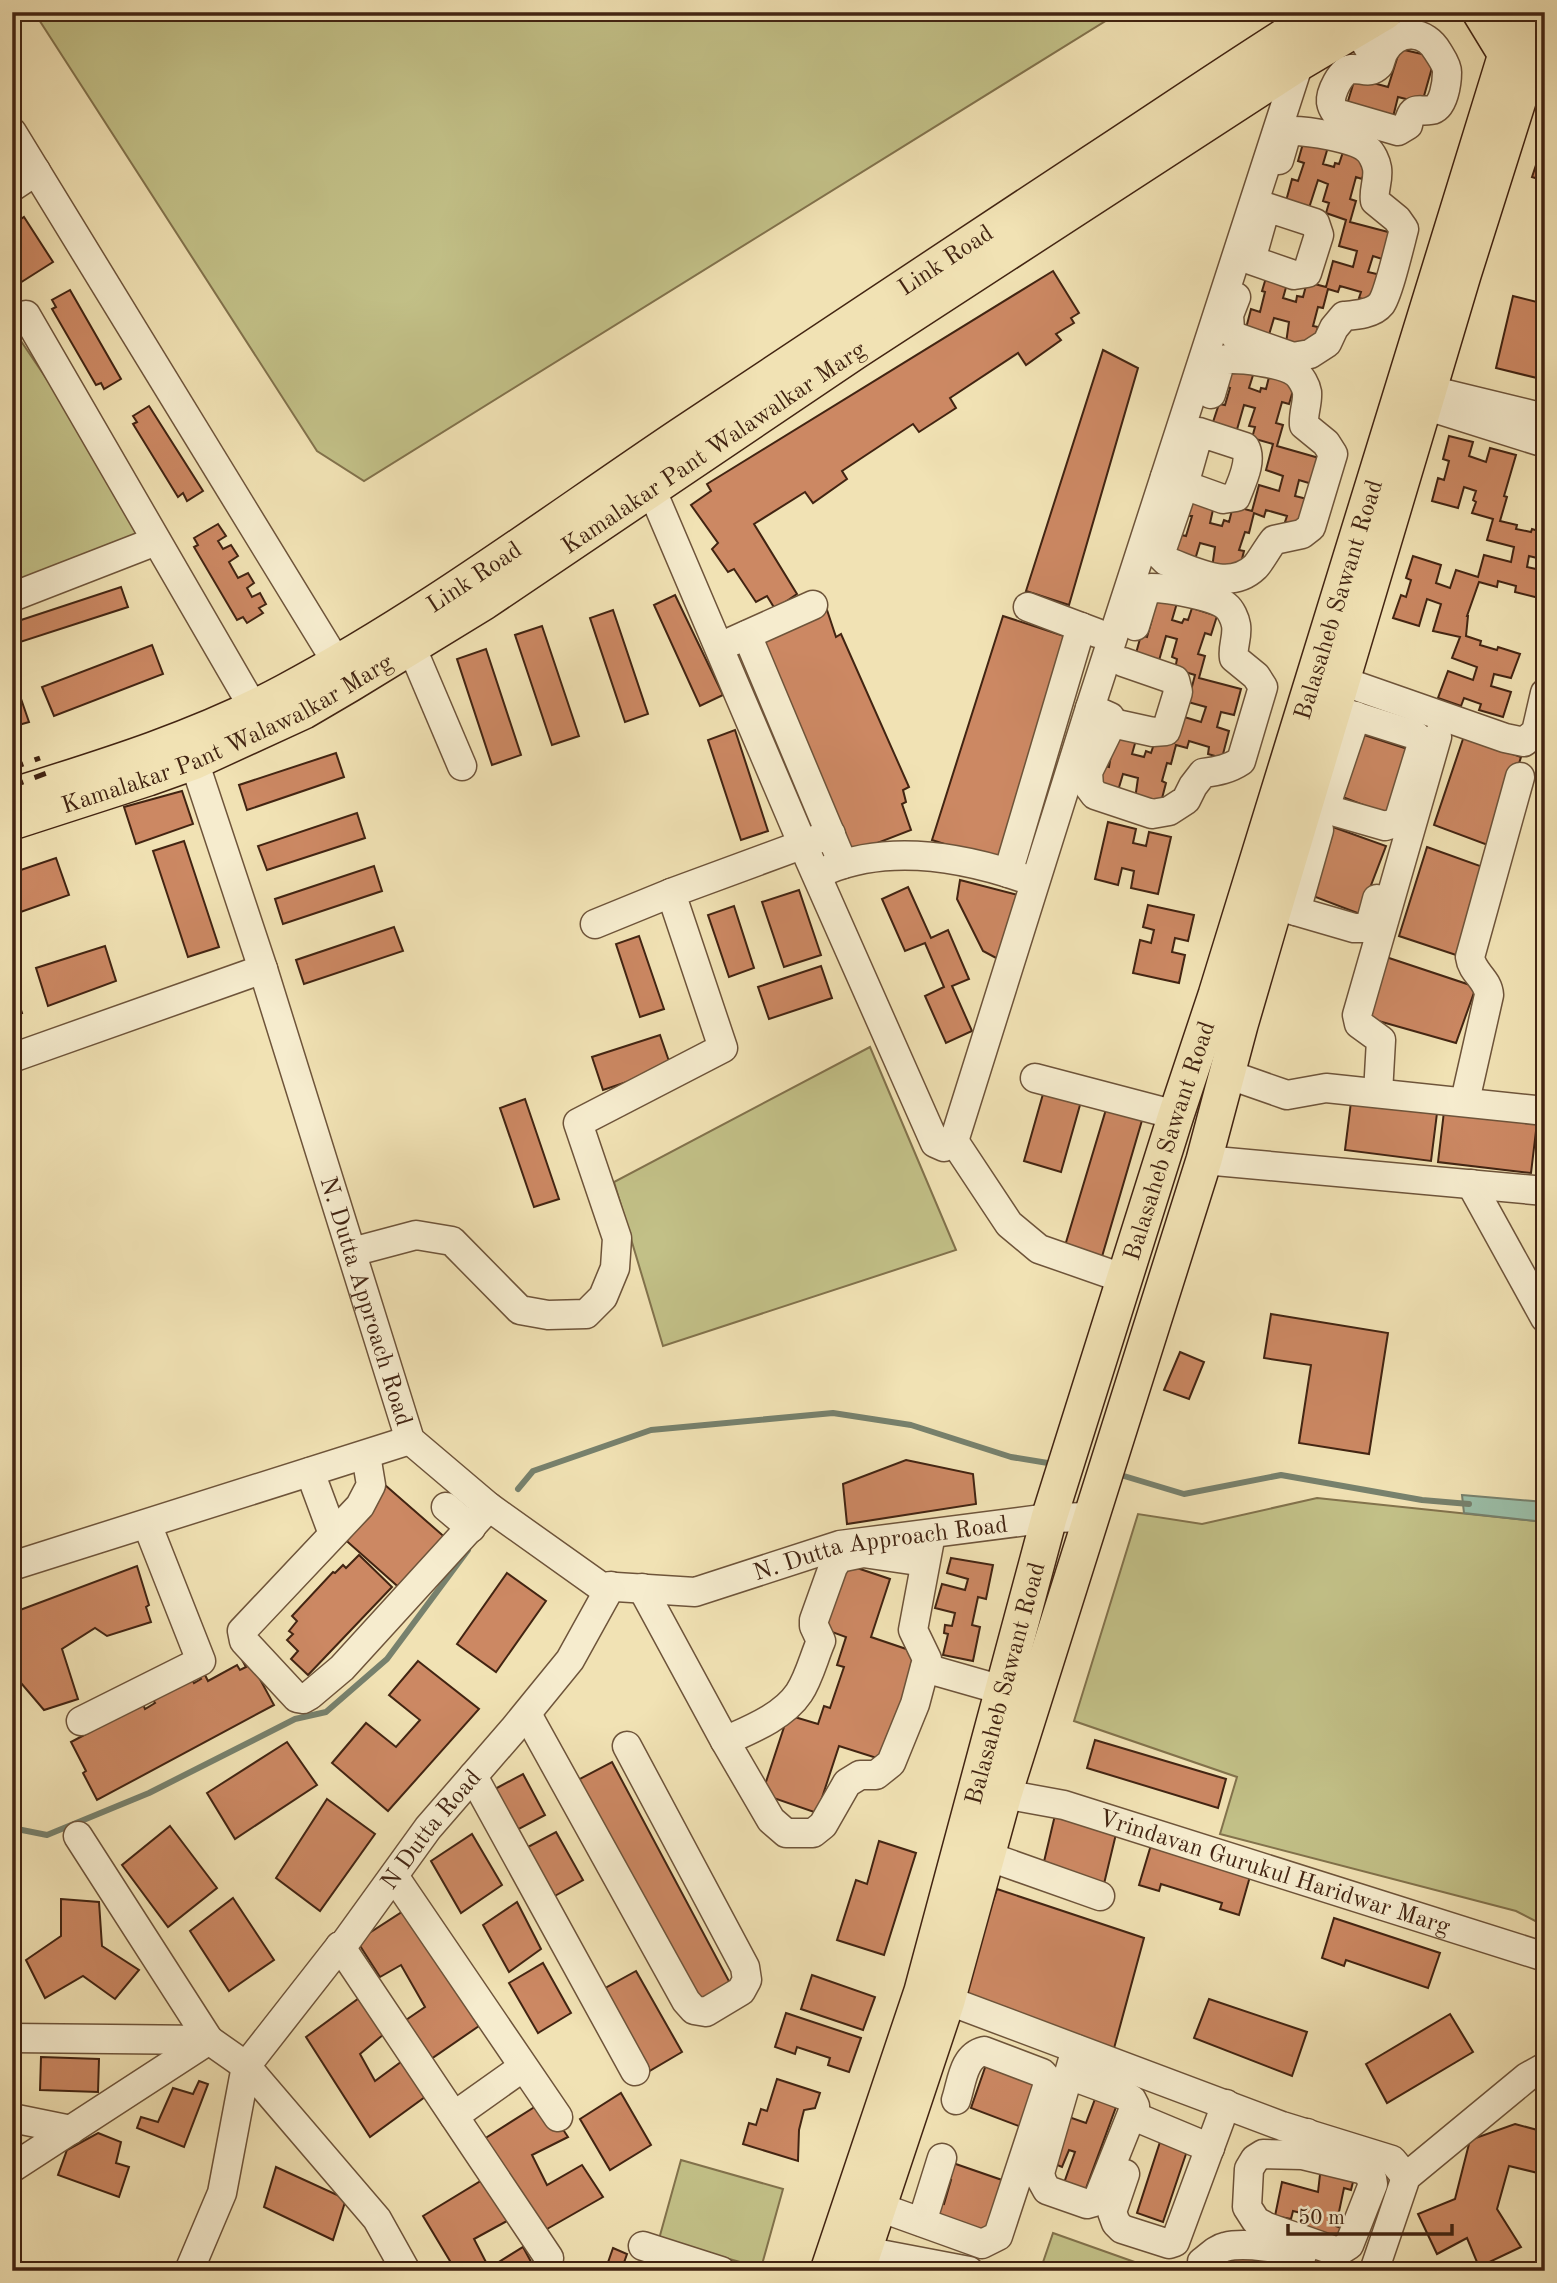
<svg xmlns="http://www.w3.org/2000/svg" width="1557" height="2283" font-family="'Old Standard TT',serif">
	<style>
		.green { fill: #c2c087; stroke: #82724c; stroke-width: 2 }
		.water { fill: #9bbfa9; stroke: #77816d; stroke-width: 2 }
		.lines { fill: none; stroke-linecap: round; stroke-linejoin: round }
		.stream { stroke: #77816d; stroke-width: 6 }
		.building { fill: #cc8863; stroke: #422412; stroke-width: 2 }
		.minor-casing { stroke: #6e543a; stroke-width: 31 }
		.major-casing { stroke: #422412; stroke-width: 38 }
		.minor { stroke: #f6ecce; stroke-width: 28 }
		.major { stroke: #f1e2b4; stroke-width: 35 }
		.rail { stroke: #422412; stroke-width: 5; stroke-dasharray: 12 12; stroke-linecap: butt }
		.labels { text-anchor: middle; stroke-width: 5; stroke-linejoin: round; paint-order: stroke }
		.street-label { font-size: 24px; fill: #422412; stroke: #f6ecce }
	</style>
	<rect width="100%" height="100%" fill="#f1e2b4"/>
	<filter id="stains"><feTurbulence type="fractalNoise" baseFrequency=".00286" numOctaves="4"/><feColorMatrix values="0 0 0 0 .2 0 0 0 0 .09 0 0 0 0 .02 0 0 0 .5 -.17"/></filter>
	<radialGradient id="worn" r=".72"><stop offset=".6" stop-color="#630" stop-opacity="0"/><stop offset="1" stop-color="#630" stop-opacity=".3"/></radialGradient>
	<g class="green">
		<path d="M34 12H1120L364 481 317 451Z"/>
		<path d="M21 341 156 541 12 595V347Z"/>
		<path d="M870 1047 956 1250 663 1346 614 1182Z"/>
		<path d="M1317 1498 1545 1522V1926L1516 1911 1220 1834 1237 1777 1074 1721 1138 1514 1202 1524Z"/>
		<path d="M681 2160 783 2189 761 2268 659 2239Z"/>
		<path d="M1053 2233 1160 2271H1040Z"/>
	</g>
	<path class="water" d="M1462 1495 1545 1502V1522L1464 1513Z"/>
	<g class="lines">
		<g class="stream">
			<path d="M1124 1476 1184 1494 1281 1475 1422 1500 1469 1504"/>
			<path d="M518 1489 533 1471 651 1430 833 1413 911 1425 1011 1457 1054 1464"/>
			<path d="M12 1828 47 1835 149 1793 295 1719 326 1712 387 1659 468 1550"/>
		</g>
	</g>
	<g class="building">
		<path d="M1400 49 1435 57 1422 103 1398 97 1391 125 1345 111 1355 78 1388 87Z"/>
		<path d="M1545 138V181L1532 177Z"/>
		<path d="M1304 140 1328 147 1323 164 1334 167 1335 163 1339 164 1343 152 1368 160 1362 179 1356 177 1350 199 1356 201 1350 222 1392 233 1385 260 1373 256 1368 272 1381 275 1373 302 1359 298 1361 292 1340 286 1338 292 1328 289 1323 308 1318 307 1313 326 1318 327 1311 350 1286 343 1289 322 1274 318 1268 338 1245 332 1251 309 1260 312 1265 292 1262 291 1268 271 1289 277 1283 298 1296 302 1297 296 1303 297 1307 282 1326 287 1333 261 1353 267 1357 251 1339 246 1346 220 1326 213 1329 203 1323 201 1328 184 1318 180 1309 208 1286 201 1292 179 1298 181 1304 163 1298 161Z"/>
		<path d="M24 217 53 262 12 288V225Z"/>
		<path d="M1053 271 1079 313 1071 318 1074 323 1056 334 1061 340 1026 365 1018 353 950 398 956 408 919 432 913 424 842 471 847 479 813 503 805 492 754 524 797 594 775 609 767 596 756 602 734 569 728 572 712 549 718 543 691 505 711 491 707 484Z"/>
		<path d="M70 290 121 379 104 389 101 383 96 385 52 309 56 307 52 300Z"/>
		<path d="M1513 296 1545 304V380L1496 368Z"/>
		<path d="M1103 350 1138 368 1069 605 1026 591Z"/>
		<path d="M1230 365 1254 372 1249 388 1260 392 1261 388 1266 389 1269 377 1295 384 1289 404 1282 402 1276 423 1283 425 1277 446 1319 458 1312 484 1299 480 1295 496 1307 499 1300 526 1285 522 1287 516 1266 510 1264 517 1254 513 1249 533 1245 532 1239 550 1244 551 1238 575 1212 568 1215 547 1200 543 1194 563 1171 556 1177 534 1186 536 1192 516H1188L1194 496 1215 501 1210 523 1222 526 1224 520 1229 522 1233 506 1252 511 1259 485 1279 491 1283 476 1266 470 1273 444 1252 438 1255 427 1249 426 1255 408 1244 405 1236 433 1212 425 1219 404 1225 405 1230 388 1224 386Z"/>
		<path d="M149 406 203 491 187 501 183 493 178 497 133 424 137 422 133 416Z"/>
		<path d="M1449 436 1473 442 1469 456 1486 462 1490 448 1516 455 1504 496 1507 497 1500 521 1517 525 1516 529 1531 532 1532 529 1545 533V560L1529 556 1527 567 1545 571 1539 598 1515 592 1516 586 1498 581 1497 587 1479 582 1467 616H1468L1466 636 1481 641 1480 645 1497 650 1498 647 1520 654 1511 678 1494 674 1491 686 1511 692 1503 717 1479 710 1481 704 1464 698 1461 706 1438 698 1448 671 1473 680 1477 667 1452 658 1460 637 1433 631 1441 604 1427 599 1419 626 1393 618 1401 595 1406 597 1411 580 1406 578 1413 556 1441 565 1436 583 1450 588 1456 570 1478 577 1484 555 1511 562 1514 547 1487 540 1493 519 1472 513 1476 502 1473 500 1476 491 1464 487 1458 508 1432 501 1438 478 1444 480 1449 461 1443 459Z"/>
		<path d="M218 524 226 536 218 541 223 549 231 545 238 556 229 562 238 578 248 573 254 583 247 588 252 597 260 593 266 604 259 608 263 613 247 623 243 617 237 620 194 547 198 545 194 538Z"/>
		<path d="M121 587 128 607 14 644 12 623Z"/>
		<path d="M675 595 723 695 700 706 654 605Z"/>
		<path d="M1153 596 1177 603 1172 620 1182 623 1184 619 1188 620 1192 608 1217 616 1211 635 1205 633 1198 654 1205 656 1199 678 1241 689 1234 715 1221 712 1217 727 1229 731 1222 758 1208 754 1209 747 1189 741 1187 748 1176 745 1171 764 1167 763 1162 781 1166 783 1160 806 1135 799 1138 778 1123 774 1117 794 1094 787 1100 765 1109 767 1116 726 1138 733 1132 754 1144 757 1146 751 1151 753 1156 738 1174 743 1181 716 1201 722 1206 707 1188 702 1195 675 1175 669 1177 659 1172 657 1177 639 1166 636 1158 664 1135 657 1141 635 1147 637 1152 619 1146 617Z"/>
		<path d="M613 610 648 714 625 722 590 618Z"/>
		<path d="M827 610 836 637 841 634 909 787 903 790 906 802 902 804 911 830 849 854 756 640Z"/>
		<path d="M1003 616 1067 637 997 861 932 840Z"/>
		<path d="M542 626 579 736 552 745 515 635Z"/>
		<path d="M152 645 163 674 54 716 42 687Z"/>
		<path d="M486 649 521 755 492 765 457 659Z"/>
		<path d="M19 693 29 722 12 727V695Z"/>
		<path d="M735 730 768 831 741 840 708 740Z"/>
		<path d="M1361 734 1417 752 1394 817 1340 796Z"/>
		<path d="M1464 736 1521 757 1493 847 1434 825Z"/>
		<path d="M336 753 344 777 247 810 239 785Z"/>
		<path d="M182 791 193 824 136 844 124 807Z"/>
		<path d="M357 813 365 838 267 870 258 846Z"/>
		<path d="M1108 822 1136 829 1133 843 1146 846 1149 832 1171 837 1158 894 1131 888 1134 871 1122 868 1118 885 1095 879Z"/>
		<path d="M1330 826 1386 846 1360 914 1305 893Z"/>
		<path d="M184 841 219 947 188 957 153 851Z"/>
		<path d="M1427 847 1483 867 1456 955 1399 936Z"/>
		<path d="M56 858 69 895 12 915V873Z"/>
		<path d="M374 866 382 891 283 924 275 899Z"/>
		<path d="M960 880 1018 895 998 959 983 951 957 899Z"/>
		<path d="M908 887 931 938 948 930 969 979 952 986 972 1031 946 1043 925 996 944 987 925 943 905 951 882 899Z"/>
		<path d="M799 890 821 955 784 967 762 902Z"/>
		<path d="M1148 905 1194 915 1188 941 1175 938 1172 952 1185 955 1179 983 1133 973 1140 940 1151 943 1154 930 1143 927Z"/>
		<path d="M734 906 754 968 729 977 708 915Z"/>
		<path d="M394 927 403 951 304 984 296 960Z"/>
		<path d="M639 936 664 1009 640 1017 616 944Z"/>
		<path d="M105 946 116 981 48 1006 36 968Z"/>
		<path d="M1383 956 1476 987 1456 1043 1368 1018Z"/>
		<path d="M821 966 832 998 769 1019 758 987Z"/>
		<path d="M12 982 22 1013 13 1016 12 1014Z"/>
		<path d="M660 1035 671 1067 603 1090 592 1057Z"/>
		<path d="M1045 1087 1082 1098 1061 1172 1024 1161Z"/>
		<path d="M1352 1094 1438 1105 1431 1161 1345 1150Z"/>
		<path d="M525 1099 559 1199 534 1207 500 1108Z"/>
		<path d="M1445 1103 1538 1114 1531 1173 1438 1162Z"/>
		<path d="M1107 1106 1143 1117 1101 1260 1064 1249Z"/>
		<path d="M1545 1144V1173H1542Z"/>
		<path d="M1271 1314 1388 1333 1369 1454 1299 1443 1311 1365 1264 1358Z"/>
		<path d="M1180 1352 1204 1362 1189 1399 1164 1390Z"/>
		<path d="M906 1460 973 1474 976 1504 847 1524 843 1484Z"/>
		<path d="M385 1485 448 1540 403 1591 341 1536Z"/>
		<path d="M359 1555 392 1587 308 1675 291 1659 298 1651 287 1640 293 1634 289 1631 297 1621 292 1616 333 1572 335 1573 343 1565 346 1568Z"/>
		<path d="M951 1558 993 1565 986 1599 978 1597 972 1625 980 1627 973 1661 943 1655 948 1634 944 1633 945 1625 952 1626 955 1613 935 1608 942 1584 965 1590 968 1579 947 1573Z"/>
		<path d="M842 1563 890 1579 871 1637 918 1653 883 1760 839 1746 817 1813 762 1794 788 1715 818 1724 824 1706 830 1708 844 1667 837 1665 846 1637 821 1628Z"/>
		<path d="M137 1566 149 1605 146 1607 151 1622 107 1636 95 1628 62 1649 78 1699 44 1710 15 1676 12 1668V1613Z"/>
		<path d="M507 1573 546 1601 496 1672 457 1644Z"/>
		<path d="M248 1657 274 1705 97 1800 83 1773 86 1771 71 1742 143 1704 145 1709 155 1703 153 1700 192 1679 194 1683 201 1679 199 1676 204 1673 208 1681 237 1665 240 1670 246 1667 242 1660Z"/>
		<path d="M418 1661 479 1709 388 1811 332 1763 366 1723 396 1747 420 1720 389 1695Z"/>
		<path d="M1095 1740 1226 1779 1218 1808 1087 1768Z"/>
		<path d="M287 1742 317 1785 235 1839 207 1793Z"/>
		<path d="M612 1762 731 1985 694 2004 576 1781Z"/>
		<path d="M523 1774 545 1815 517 1830 495 1789Z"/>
		<path d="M327 1799 375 1834 320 1911 276 1878Z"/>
		<path d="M1055 1815 1116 1834 1103 1888 1042 1870Z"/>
		<path d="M170 1826 217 1888 168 1927 122 1865Z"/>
		<path d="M556 1832 583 1880 553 1897 526 1848Z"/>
		<path d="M472 1834 502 1885 461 1913 431 1861Z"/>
		<path d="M879 1841 916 1853 884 1955 837 1940 856 1880 867 1884Z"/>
		<path d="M1151 1845 1251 1873 1239 1915 1220 1909 1222 1903 1161 1884 1159 1891 1139 1885Z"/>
		<path d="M997 1889 1144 1938 1113 2052 959 2000Z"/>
		<path d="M233 1898 274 1960 229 1991 190 1931Z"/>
		<path d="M61 1899 99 1902 102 1946 139 1970 115 1999 83 1976 45 1998 26 1960 61 1936Z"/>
		<path d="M517 1902 541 1949 509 1972 483 1925Z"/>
		<path d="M405 1910 479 2026 431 2059 406 2020 425 2007 401 1965 380 1977 357 1941Z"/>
		<path d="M1334 1918 1440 1953 1428 1988 1346 1960 1344 1966 1322 1958Z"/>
		<path d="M543 1963 571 2013 538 2033 509 1983Z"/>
		<path d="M636 1971 682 2052 646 2073 600 1991Z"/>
		<path d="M812 1975 875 1997 863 2030 801 2009Z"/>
		<path d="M366 1993 390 2029 360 2054 375 2081 405 2059 429 2094 370 2137 306 2037Z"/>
		<path d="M1209 1999 1307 2032 1292 2076 1194 2038Z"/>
		<path d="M786 2013 861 2038 849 2072 828 2065 830 2058 797 2047 795 2054 775 2047Z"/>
		<path d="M1450 2014 1473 2052 1387 2103 1366 2064Z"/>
		<path d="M12 2055H20L19 2092H12Z"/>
		<path d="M41 2057 99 2059 98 2092 40 2090Z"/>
		<path d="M988 2059 1039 2078 1024 2128 971 2108Z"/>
		<path d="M777 2079 820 2093 815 2108 804 2110 799 2130 798 2161 743 2144 749 2123 756 2125 761 2109 767 2111Z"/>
		<path d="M199 2081 208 2084 184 2147 137 2128 141 2117 158 2122 173 2088 193 2094Z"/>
		<path d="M621 2093 651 2145 610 2170 580 2119Z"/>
		<path d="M1095 2099 1116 2107 1085 2191 1064 2183 1075 2152 1069 2150 1062 2167 1050 2162 1066 2116 1086 2123Z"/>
		<path d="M544 2101 568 2137 532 2155 547 2185 582 2165 603 2197 540 2233 484 2139Z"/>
		<path d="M1515 2124 1545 2132V2167L1542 2174 1509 2166 1497 2209 1521 2247 1479 2267 1467 2238 1437 2254 1418 2214 1455 2199 1470 2140Z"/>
		<path d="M98 2133 121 2142 116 2163 129 2167 119 2197 58 2175 67 2150Z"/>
		<path d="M1160 2142 1187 2151 1163 2222 1137 2213Z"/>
		<path d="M950 2162 1002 2180 985 2234 933 2216 938 2202 944 2204 951 2180 945 2178Z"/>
		<path d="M1321 2166 1355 2174 1351 2190 1344 2188 1336 2226 1344 2229 1340 2243 1304 2236 1309 2215 1293 2211 1291 2219 1275 2216 1282 2182 1318 2192Z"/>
		<path d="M276 2167 346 2199 333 2240 264 2207Z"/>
		<path d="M484 2179 507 2221 474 2239 489 2268 523 2247 536 2271H456L423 2216Z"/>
		<path d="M613 2248 627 2254 621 2271H605Z"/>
		<path d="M1248 2249 1262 2266 1271 2271H1227L1224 2259Z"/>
		<path d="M643 2259 654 2263 652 2271H639Z"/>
	</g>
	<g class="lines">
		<defs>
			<g id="minor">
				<path d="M1357 29 1379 65C1369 75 1363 68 1351 69 1341 70 1330 93 1331 102 1332 108 1333 109 1336 113L1398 131 1408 125C1412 105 1417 112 1431 110 1444 108 1447 82 1447 72 1447 65 1441 57 1438 52 1426 30 1399 28 1385 50 1382 54 1381 60 1379 65"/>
				<path d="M12 132 337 663"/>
				<path d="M12 187 36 171"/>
				<path d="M1266 207 1315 223 1319 235 1307 273 1294 275 1251 260Z"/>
				<path d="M1236 297 1229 315 1230 330 1236 337 1293 357 1310 354 1327 343 1334 328 1344 316C1356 315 1373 314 1381 304 1388 295 1400 244 1404 229L1397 219 1375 201C1373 190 1379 180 1377 168 1376 162 1372 153 1367 149 1354 138 1309 131 1292 131L1286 136 1279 160"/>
				<path d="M12 323 26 315 253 707"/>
				<path d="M1438 392 1545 418"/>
				<path d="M1424 405 1545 443"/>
				<path d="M1199 432 1245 447C1253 461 1241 483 1236 497L1223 499 1184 485Z"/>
				<path d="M644 472 803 845 935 1143 944 1147 954 1141 1090 708 1299 63 1295 53"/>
				<path d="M1165 477 1184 485 1160 555 1166 561C1194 571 1229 592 1255 567 1261 561 1268 547 1274 540L1302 534 1311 527 1333 454 1326 443 1304 425C1303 413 1308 403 1307 392 1306 386 1301 377 1296 373 1283 363 1237 357 1221 360L1211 394"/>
				<path d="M12 597 156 541"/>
				<path d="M1028 607 1097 633"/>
				<path d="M747 635 843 864"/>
				<path d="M733 641 813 605"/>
				<path d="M411 646 462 766"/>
				<path d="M1342 681 1505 738 1524 742 1536 732 1545 693"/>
				<path d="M1090 708 1110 717 1112 723 1088 772 1089 787 1095 795 1152 814 1169 811 1186 800 1193 786 1203 773C1218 771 1229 769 1241 761L1263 687 1256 676 1234 658C1232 647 1238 637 1236 625 1235 619 1231 610 1226 606 1214 596 1169 588 1151 588L1145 593 1135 626"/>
				<path d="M1112 723 1153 732 1166 731 1178 692 1175 680 1123 662"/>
				<path id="s1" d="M188 743 263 969 410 1440 489 1507 600 1586 695 1592 840 1545 1049 1518 1091 1517"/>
				<path d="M1305 803 1385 826 1398 822 1421 747V741L1415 735 1333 709"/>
				<path d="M1325 808 1356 716"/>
				<path d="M827 870C890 844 963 857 1026 879"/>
				<path d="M1008 873 1081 627"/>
				<path d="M1275 905 1354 928H1364L1370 925 1377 899"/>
				<path d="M1296 911 1319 830"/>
				<path d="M595 924 671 893"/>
				<path d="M12 1058 263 969"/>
				<path d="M1227 1074 1287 1095 1326 1088 1545 1111"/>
				<path d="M1035 1078 1176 1115"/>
				<path d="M1378 1093 1381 1040 1359 1024 1357 1015 1437 737"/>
				<path d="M1465 1101 1489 995C1488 979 1472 973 1470 957L1520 777"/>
				<path d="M954 1141 1009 1224 1039 1249 1125 1279"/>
				<path d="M1204 1160 1545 1191"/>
				<path d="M1471 1184 1545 1318"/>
				<path d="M352 1252 416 1235 452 1241 520 1310 548 1315 586 1314 603 1297 615 1268 617 1238 578 1123 723 1048 671 893 831 834"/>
				<path d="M366 1455 371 1485 360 1506 242 1631 244 1641 297 1698 303 1699 310 1695 342 1668 489 1507"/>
				<path d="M310 1472 333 1534"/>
				<path d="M446 1507 471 1528"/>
				<path d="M12 1566 410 1440"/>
				<path d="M642 1588 725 1741 771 1820 786 1833H813L823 1825 847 1783 860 1775H876L891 1763 915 1704 927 1659 913 1630 931 1534"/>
				<path d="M925 1668 1002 1690"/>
				<path d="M527 1714 686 2001 694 2010 706 2012 741 1991 747 1980 745 1967 627 1746"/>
				<path d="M81 1721 201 1661 147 1524"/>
				<path d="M725 1741C749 1730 783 1717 799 1693 809 1678 814 1657 821 1641L814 1626V1620L833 1567 839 1558 863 1553 925 1562"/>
				<path d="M473 1776 635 2071"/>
				<path id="s2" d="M1004 1794 1064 1805 1545 1957"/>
				<path d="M987 1856 1100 1896"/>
				<path d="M394 1876 558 2117"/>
				<path d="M340 1946 549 2258"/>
				<path d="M928 1993 1282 2126 1392 2160 1406 2177"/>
				<path d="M12 2038 209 2040 246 2066 377 2219 406 2271"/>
				<path d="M1069 2075 1126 2096 1132 2100 1135 2106 1099 2196 1094 2202 1087 2204 1047 2190 1042 2181 1040 2173 1076 2049"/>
				<path d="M454 2116 523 2067"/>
				<path d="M12 2118 71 2130"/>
				<path d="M1143 2120 1210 2148"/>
				<path d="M1302 2155 1364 2170 1372 2178 1373 2184 1349 2245 1338 2252 1267 2227 1256 2221 1247 2207 1249 2169 1255 2159 1263 2154 1302 2155 1307 2133"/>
				<path d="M12 2168 209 2040 78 1836"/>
				<path d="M1125 2174 1112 2212 1116 2223 1122 2229 1169 2244 1175 2242 1226 2104"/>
				<path d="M879 2207 982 2244 998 2236 1049 2081 1042 2073 984 2051C963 2056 962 2082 956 2100"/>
				<path d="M922 2222 942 2158"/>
				<path d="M643 2246 721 2271"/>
				<path d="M864 2251 969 2271"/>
				<path id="s3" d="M189 2271 222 2193 246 2066 340 1946 342 1947 428 1828 513 1730 570 1660 611 1586"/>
				<path d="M1203 2271 1202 2262C1210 2256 1216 2249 1225 2247 1244 2242 1285 2248 1302 2255"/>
				<path d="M1374 2271 1406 2177 1527 2077 1545 2067"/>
			</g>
			<g id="major">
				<path d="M1480 12 1505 53"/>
				<path id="s4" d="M12 796C105 767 199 738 285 692 424 618 549 524 680 436 814 347 949 257 1084 168 1164 116 1242 62 1323 12"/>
				<path id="s5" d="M12 822 148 778 193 762 304 711 350 684 484 602 856 351 1299 63 1385 12"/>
				<path id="s6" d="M828 2271 922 1991 1049 1518 1176 1115 1216 995 1519 12"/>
				<path d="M857 2271 947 2001 1004 1794 1204 1160 1240 1025 1275 905 1463 275 1545 16"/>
			</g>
		</defs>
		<use href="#minor" class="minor-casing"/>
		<use href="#major" class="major-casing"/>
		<use href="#minor" class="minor"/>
		<use href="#major" class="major"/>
		<g class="rail">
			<path d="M12 768 40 758"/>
			<path d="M12 786 47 773"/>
		</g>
	</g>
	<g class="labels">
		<g class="street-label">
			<text dy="8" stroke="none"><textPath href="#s4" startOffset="1082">Link Road</textPath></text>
			<text dy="8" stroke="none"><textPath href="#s5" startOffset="800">Kamalakar Pant Walawalkar Marg</textPath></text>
			<text dy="8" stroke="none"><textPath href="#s4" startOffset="514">Link Road</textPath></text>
			<text dy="8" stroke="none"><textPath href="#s6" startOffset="1748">Balasaheb Sawant Road</textPath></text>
			<text dy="8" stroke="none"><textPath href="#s5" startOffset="233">Kamalakar Pant Walawalkar Marg</textPath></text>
			<text dy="8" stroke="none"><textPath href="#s6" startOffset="1181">Balasaheb Sawant Road</textPath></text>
			<text dy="8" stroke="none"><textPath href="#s1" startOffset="586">N. Dutta Approach Road</textPath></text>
			<text dy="8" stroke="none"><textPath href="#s1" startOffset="1258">N. Dutta Approach Road</textPath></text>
			<text dy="8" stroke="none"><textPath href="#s6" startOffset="614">Balasaheb Sawant Road</textPath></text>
			<text dy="8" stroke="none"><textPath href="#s3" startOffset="516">N Dutta Road</textPath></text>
			<text dy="8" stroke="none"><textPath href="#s2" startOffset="282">Vrindavan Gurukul Haridwar Marg</textPath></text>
		</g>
	</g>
	<rect width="1557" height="2283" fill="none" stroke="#f1e2b4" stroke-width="42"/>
	<rect x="14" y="14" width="1529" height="2255" fill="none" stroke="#422412" stroke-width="3.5"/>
	<rect x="21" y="21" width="1515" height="2241" fill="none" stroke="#422412" stroke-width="2"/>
	<path d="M1288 2224v10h164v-10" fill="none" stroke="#422412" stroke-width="3.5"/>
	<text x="1298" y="2224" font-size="21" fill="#422412" stroke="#f6ecce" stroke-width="5" paint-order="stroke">50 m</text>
	<rect width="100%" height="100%" filter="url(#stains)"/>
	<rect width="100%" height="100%" fill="url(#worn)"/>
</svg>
